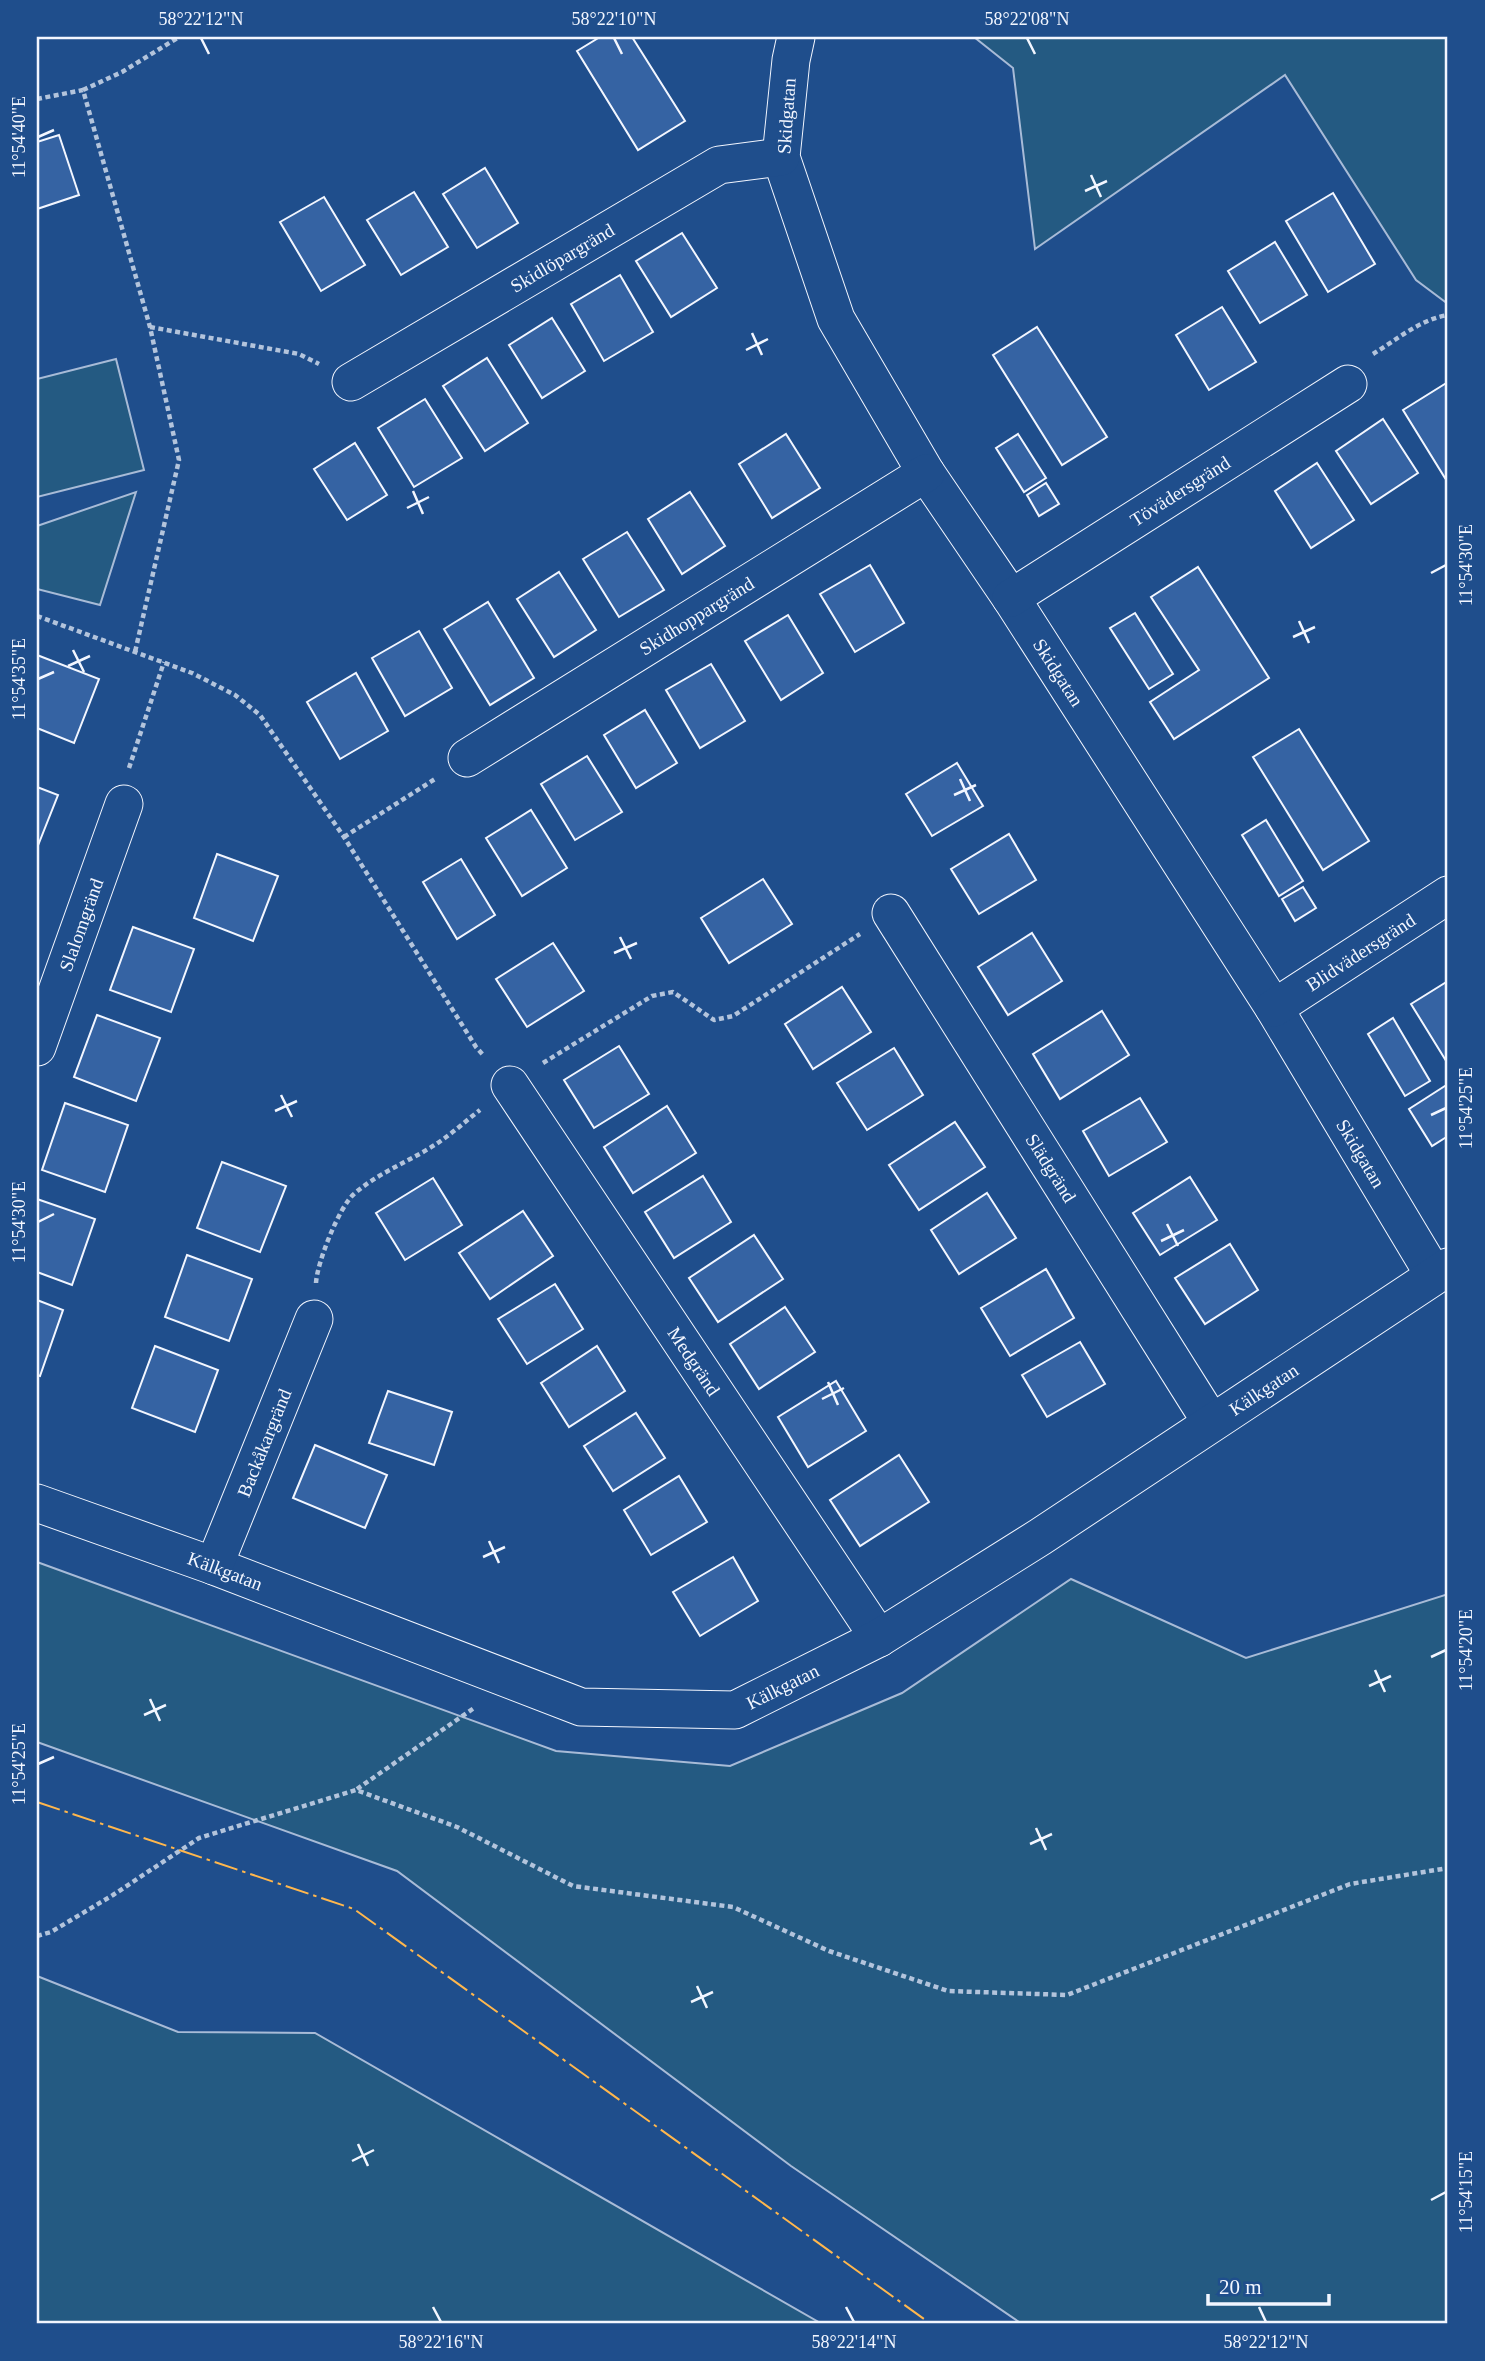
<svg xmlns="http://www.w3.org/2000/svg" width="1485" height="2361" font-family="Georgia,serif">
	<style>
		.green { fill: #245a82; stroke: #a8bbd7; stroke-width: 2 }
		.building { fill: #3563a3; stroke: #f2f6ff; stroke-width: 2 }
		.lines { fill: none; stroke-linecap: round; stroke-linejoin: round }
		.minor-casing { stroke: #f2f6ff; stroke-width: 39 }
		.path { stroke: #b3c4dc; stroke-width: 4.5; stroke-dasharray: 5 3.5; stroke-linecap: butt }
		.minor { stroke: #1f4e8c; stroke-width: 37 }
		.power { stroke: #ffb74d; stroke-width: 2; stroke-dasharray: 24 5 3.5 5; stroke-linecap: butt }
		.ticks { fill: none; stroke: #f2f6ff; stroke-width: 2.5 }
		.labels { text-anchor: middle; stroke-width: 5; stroke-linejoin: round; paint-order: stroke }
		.street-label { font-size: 19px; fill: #f2f6ff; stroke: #1f4e8c }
		.neatline { fill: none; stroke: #f2f6ff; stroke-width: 2.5 }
		.ticks-label { font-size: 18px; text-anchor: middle; fill: #f2f6ff }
	</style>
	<rect width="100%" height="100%" fill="#1f4e8c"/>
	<g class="green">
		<path d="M974 37H1448V304L1416 280 1285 75 1035 249 1013 68Z"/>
		<path d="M116 359 144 470 37 497V379Z"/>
		<path d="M136 492 100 605 37 589V526Z"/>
		<path d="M37 1562 556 1751 730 1766 902 1693 1071 1579 1246 1658 1448 1594V2324H1022L791 2166 397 1871 37 1742Z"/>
		<path d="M37 1976 178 2032 315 2033 822 2324H37Z"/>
	</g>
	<g class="building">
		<path d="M600 37H632L685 121 638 150 577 51Z"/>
		<path d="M59 135 79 195 37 209V142Z"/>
		<path d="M485 168 518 223 477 248 443 194Z"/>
		<path d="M414 192 448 247 401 275 367 220Z"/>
		<path d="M1333 193 1375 264 1328 292 1286 221Z"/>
		<path d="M324 197 365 265 321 291 280 222Z"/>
		<path d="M682 233 717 288 671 317 636 261Z"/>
		<path d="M1275 242 1307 295 1260 323 1228 271Z"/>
		<path d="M620 275 653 332 604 361 571 304Z"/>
		<path d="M1222 307 1256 362 1209 390 1176 335Z"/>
		<path d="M552 318 585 371 542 398 509 345Z"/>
		<path d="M1037 327 1107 437 1062 465 993 355Z"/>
		<path d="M487 358 528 423 485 451 443 386Z"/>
		<path d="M1448 382V476L1445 478 1403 410Z"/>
		<path d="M425 399 462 458 414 487 378 428Z"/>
		<path d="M1383 419 1418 473 1371 504 1336 451Z"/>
		<path d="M786 434 820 488 772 518 739 464Z"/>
		<path d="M1018 434 1046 478 1024 492 996 448Z"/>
		<path d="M355 443 387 495 347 520 314 469Z"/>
		<path d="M1317 463 1354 520 1311 548 1275 491Z"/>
		<path d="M1046 483 1059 504 1039 516 1027 495Z"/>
		<path d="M690 492 725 546 682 574 648 519Z"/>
		<path d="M627 532 664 590 619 617 583 559Z"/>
		<path d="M870 565 904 623 855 652 820 594Z"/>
		<path d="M1198 567 1269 678 1174 739 1150 702 1199 670 1151 597Z"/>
		<path d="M559 572 596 630 554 657 517 599Z"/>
		<path d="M488 602 534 678 490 705 444 629Z"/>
		<path d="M1135 613 1173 674 1149 689 1110 628Z"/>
		<path d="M788 615 823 673 781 700 745 641Z"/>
		<path d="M419 631 452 688 405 716 372 658Z"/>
		<path d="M37 655 99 679 74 743 37 728Z"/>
		<path d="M711 664 745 721 700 748 666 690Z"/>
		<path d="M356 673 388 731 340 759 307 702Z"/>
		<path d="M645 710 677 763 636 788 604 735Z"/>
		<path d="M1299 729 1369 841 1323 870 1253 757Z"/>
		<path d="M587 756 622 812 575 840 541 784Z"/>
		<path d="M957 763 983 806 932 836 906 794Z"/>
		<path d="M37 787 58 795 37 848Z"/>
		<path d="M531 810 567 868 522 896 486 838Z"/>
		<path d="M1266 820 1303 881 1279 896 1242 835Z"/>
		<path d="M1009 834 1036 880 979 914 951 869Z"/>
		<path d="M217 854 278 876 253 941 194 918Z"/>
		<path d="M461 859 495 915 457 939 423 882Z"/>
		<path d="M763 879 792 924 729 963 701 918Z"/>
		<path d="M1303 887 1316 908 1295 921 1282 899Z"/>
		<path d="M133 927 194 949 171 1012 110 990Z"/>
		<path d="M1032 933 1062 981 1008 1015 978 967Z"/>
		<path d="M553 943 584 991 527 1027 496 979Z"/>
		<path d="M1448 981V1064L1411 1004Z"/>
		<path d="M842 987 871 1032 813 1069 785 1024Z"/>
		<path d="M1102 1011 1129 1055 1060 1099 1033 1054Z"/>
		<path d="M97 1015 160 1038 136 1101 74 1077Z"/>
		<path d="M1393 1018 1430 1081 1405 1096 1368 1034Z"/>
		<path d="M619 1046 649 1094 594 1128 564 1080Z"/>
		<path d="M894 1048 923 1095 867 1130 837 1083Z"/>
		<path d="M1448 1084V1136L1432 1146 1409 1109Z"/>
		<path d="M1140 1098 1167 1142 1109 1176 1083 1131Z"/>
		<path d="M65 1103 128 1125 105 1192 42 1170Z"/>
		<path d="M667 1106 696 1153 633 1193 604 1147Z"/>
		<path d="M955 1122 985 1167 919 1210 889 1165Z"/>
		<path d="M222 1162 286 1186 260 1252 197 1228Z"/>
		<path d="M703 1176 731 1222 674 1258 645 1212Z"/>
		<path d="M1190 1177 1217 1220 1160 1255 1133 1213Z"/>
		<path d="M433 1178 462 1225 405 1260 376 1213Z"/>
		<path d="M987 1193 1016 1238 959 1274 931 1230Z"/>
		<path d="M37 1199 95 1219 72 1285 37 1272Z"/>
		<path d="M523 1211 553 1256 490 1299 459 1253Z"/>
		<path d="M754 1235 783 1279 718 1322 689 1278Z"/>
		<path d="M1230 1244 1258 1290 1205 1324 1175 1278Z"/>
		<path d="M187 1255 252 1279 229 1341 165 1317Z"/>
		<path d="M1046 1269 1074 1318 1010 1356 981 1308Z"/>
		<path d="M555 1284 583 1329 527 1364 498 1319Z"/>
		<path d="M37 1300 63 1310 40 1376 37 1375Z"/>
		<path d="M785 1307 815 1352 759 1389 730 1344Z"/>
		<path d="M1080 1342 1105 1384 1047 1417 1022 1375Z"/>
		<path d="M155 1346 218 1370 195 1432 132 1408Z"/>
		<path d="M597 1346 625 1391 569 1427 541 1383Z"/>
		<path d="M836 1381 866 1431 808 1467 778 1417Z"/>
		<path d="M388 1391 452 1412 434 1465 369 1443Z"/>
		<path d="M636 1413 665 1458 613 1491 584 1446Z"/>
		<path d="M315 1445 387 1475 365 1528 293 1498Z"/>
		<path d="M899 1455 929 1502 860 1546 830 1500Z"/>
		<path d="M679 1476 707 1522 651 1555 624 1510Z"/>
		<path d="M733 1557 758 1601 700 1636 673 1592Z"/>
	</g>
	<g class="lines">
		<defs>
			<g id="minor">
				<path id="s1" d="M796 37 791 60 781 157 836 319 926 473 1011 598 1274 1008 1434 1275"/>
				<path id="s2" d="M351 382 719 165 781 157"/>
				<path id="s3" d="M1011 598 1348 384"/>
				<path id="s4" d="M467 758 926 473"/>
				<path id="s5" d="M891 913 1211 1422"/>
				<path id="s6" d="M1274 1008 1448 895"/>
				<path id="s7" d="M37 1047 124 804"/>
				<path id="s8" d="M510 1085 879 1638"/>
				<path id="s9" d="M37 1503 214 1566 581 1707 735 1710 879 1638 1040 1537 1448 1267"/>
				<path id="s10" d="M214 1566 314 1319"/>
			</g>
		</defs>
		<use href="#minor" class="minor-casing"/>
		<g class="path">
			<path d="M83 90 122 72 179 37"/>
			<path d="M37 99 83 90 150 327 179 460 135 652"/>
			<path d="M150 327 299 354 319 364"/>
			<path d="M1373 354C1396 340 1421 319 1448 315"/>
			<path d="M37 616 192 673 235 695 260 715 344 837 476 1047 484 1056"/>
			<path d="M129 768 164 662"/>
			<path d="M344 837 435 779"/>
			<path d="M543 1063 652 996 673 992 714 1020 733 1016 860 934"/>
			<path d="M316 1283C317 1263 339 1207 354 1194 380 1171 414 1160 442 1140 455 1131 467 1120 480 1110"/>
			<path d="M357 1789 474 1708"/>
			<path d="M37 1936 51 1932 113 1895 199 1838 356 1790 457 1827 573 1886 733 1907 829 1951 948 1991 1067 1995 1350 1884 1448 1868"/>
		</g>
		<use href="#minor" class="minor"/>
		<path class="power" d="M37 1802 354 1909 931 2324"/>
	</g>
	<path class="ticks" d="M201 38 209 54M614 38 622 54M1027 38 1035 54M38 137 54 130M1091 175 1101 197M1085 191 1107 181M752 333 762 355M746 350 768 339M413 491 423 514M407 508 429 497M1431 573 1446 565M1299 621 1309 643M1293 637 1315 627M73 650 84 672M68 666 90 656M38 679 54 672M960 779 970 801M954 795 976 785M620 937 631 959M614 953 637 943M281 1095 292 1117M275 1111 297 1101M1431 1115 1446 1108M38 1222 54 1214M1167 1224 1178 1246M1161 1241 1184 1230M828 1382 838 1405M822 1399 844 1388M489 1541 499 1563M483 1557 505 1547M1431 1657 1446 1650M1375 1670 1385 1692M1369 1686 1391 1676M150 1699 160 1721M144 1715 166 1705M38 1764 54 1757M1036 1828 1046 1850M1030 1844 1052 1834M697 1986 707 2008M691 2002 713 1992M358 2144 368 2166M352 2161 374 2150M1431 2200 1446 2192M433 2307 441 2322M846 2307 854 2322M1259 2307 1266 2322"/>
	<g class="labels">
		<g class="street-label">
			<text transform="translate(786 116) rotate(-86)" y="7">Skidgatan</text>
			<text dy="7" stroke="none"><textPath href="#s2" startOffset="245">Skidlöpargränd</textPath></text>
			<text dy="7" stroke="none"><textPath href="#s3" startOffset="200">Tövädersgränd</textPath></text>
			<text dy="7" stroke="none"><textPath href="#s4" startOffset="270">Skidhoppargränd</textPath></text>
			<text dy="7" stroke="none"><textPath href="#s1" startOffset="710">Skidgatan</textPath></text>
			<text dy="7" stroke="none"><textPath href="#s7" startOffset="130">Slalomgränd</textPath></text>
			<text dy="7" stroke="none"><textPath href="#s6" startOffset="103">Blidvädersgränd</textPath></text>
			<text dy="7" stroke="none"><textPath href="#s1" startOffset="1278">Skidgatan</textPath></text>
			<text dy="7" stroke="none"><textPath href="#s5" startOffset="301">Slädgränd</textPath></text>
			<text dy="7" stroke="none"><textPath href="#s8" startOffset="332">Medgränd</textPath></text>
			<text dy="7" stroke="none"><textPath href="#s9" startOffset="1354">Kälkgatan</textPath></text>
			<text dy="7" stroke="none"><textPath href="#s10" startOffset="133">Backåkargränd</textPath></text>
			<text dy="7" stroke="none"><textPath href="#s9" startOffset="200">Kälkgatan</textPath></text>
			<text dy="7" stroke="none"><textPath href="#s9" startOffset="788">Kälkgatan</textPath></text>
		</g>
	</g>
	<rect width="1485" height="2361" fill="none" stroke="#1f4e8c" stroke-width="77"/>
	<path d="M1208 2294v10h121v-10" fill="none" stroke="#f2f6ff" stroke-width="3.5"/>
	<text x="1219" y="2294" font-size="21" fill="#f2f6ff" stroke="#1f4e8c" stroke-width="5" paint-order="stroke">20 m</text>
	<rect x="38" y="38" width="1408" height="2284" class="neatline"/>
	<g class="ticks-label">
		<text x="201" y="25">58°22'12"N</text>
		<text x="614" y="25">58°22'10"N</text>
		<text x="1027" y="25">58°22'08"N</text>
		<text transform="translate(19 137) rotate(-90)" y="6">11°54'40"E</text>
		<text transform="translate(1466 565) rotate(-90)" y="6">11°54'30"E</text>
		<text transform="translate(19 679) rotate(-90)" y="6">11°54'35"E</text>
		<text transform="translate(1466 1108) rotate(-90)" y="6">11°54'25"E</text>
		<text transform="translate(19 1222) rotate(-90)" y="6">11°54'30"E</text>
		<text transform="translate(1466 1650) rotate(-90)" y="6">11°54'20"E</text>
		<text transform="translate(19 1764) rotate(-90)" y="6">11°54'25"E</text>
		<text transform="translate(1466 2192) rotate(-90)" y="6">11°54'15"E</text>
		<text x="441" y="2348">58°22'16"N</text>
		<text x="854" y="2348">58°22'14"N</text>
		<text x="1266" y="2348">58°22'12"N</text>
	</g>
</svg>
